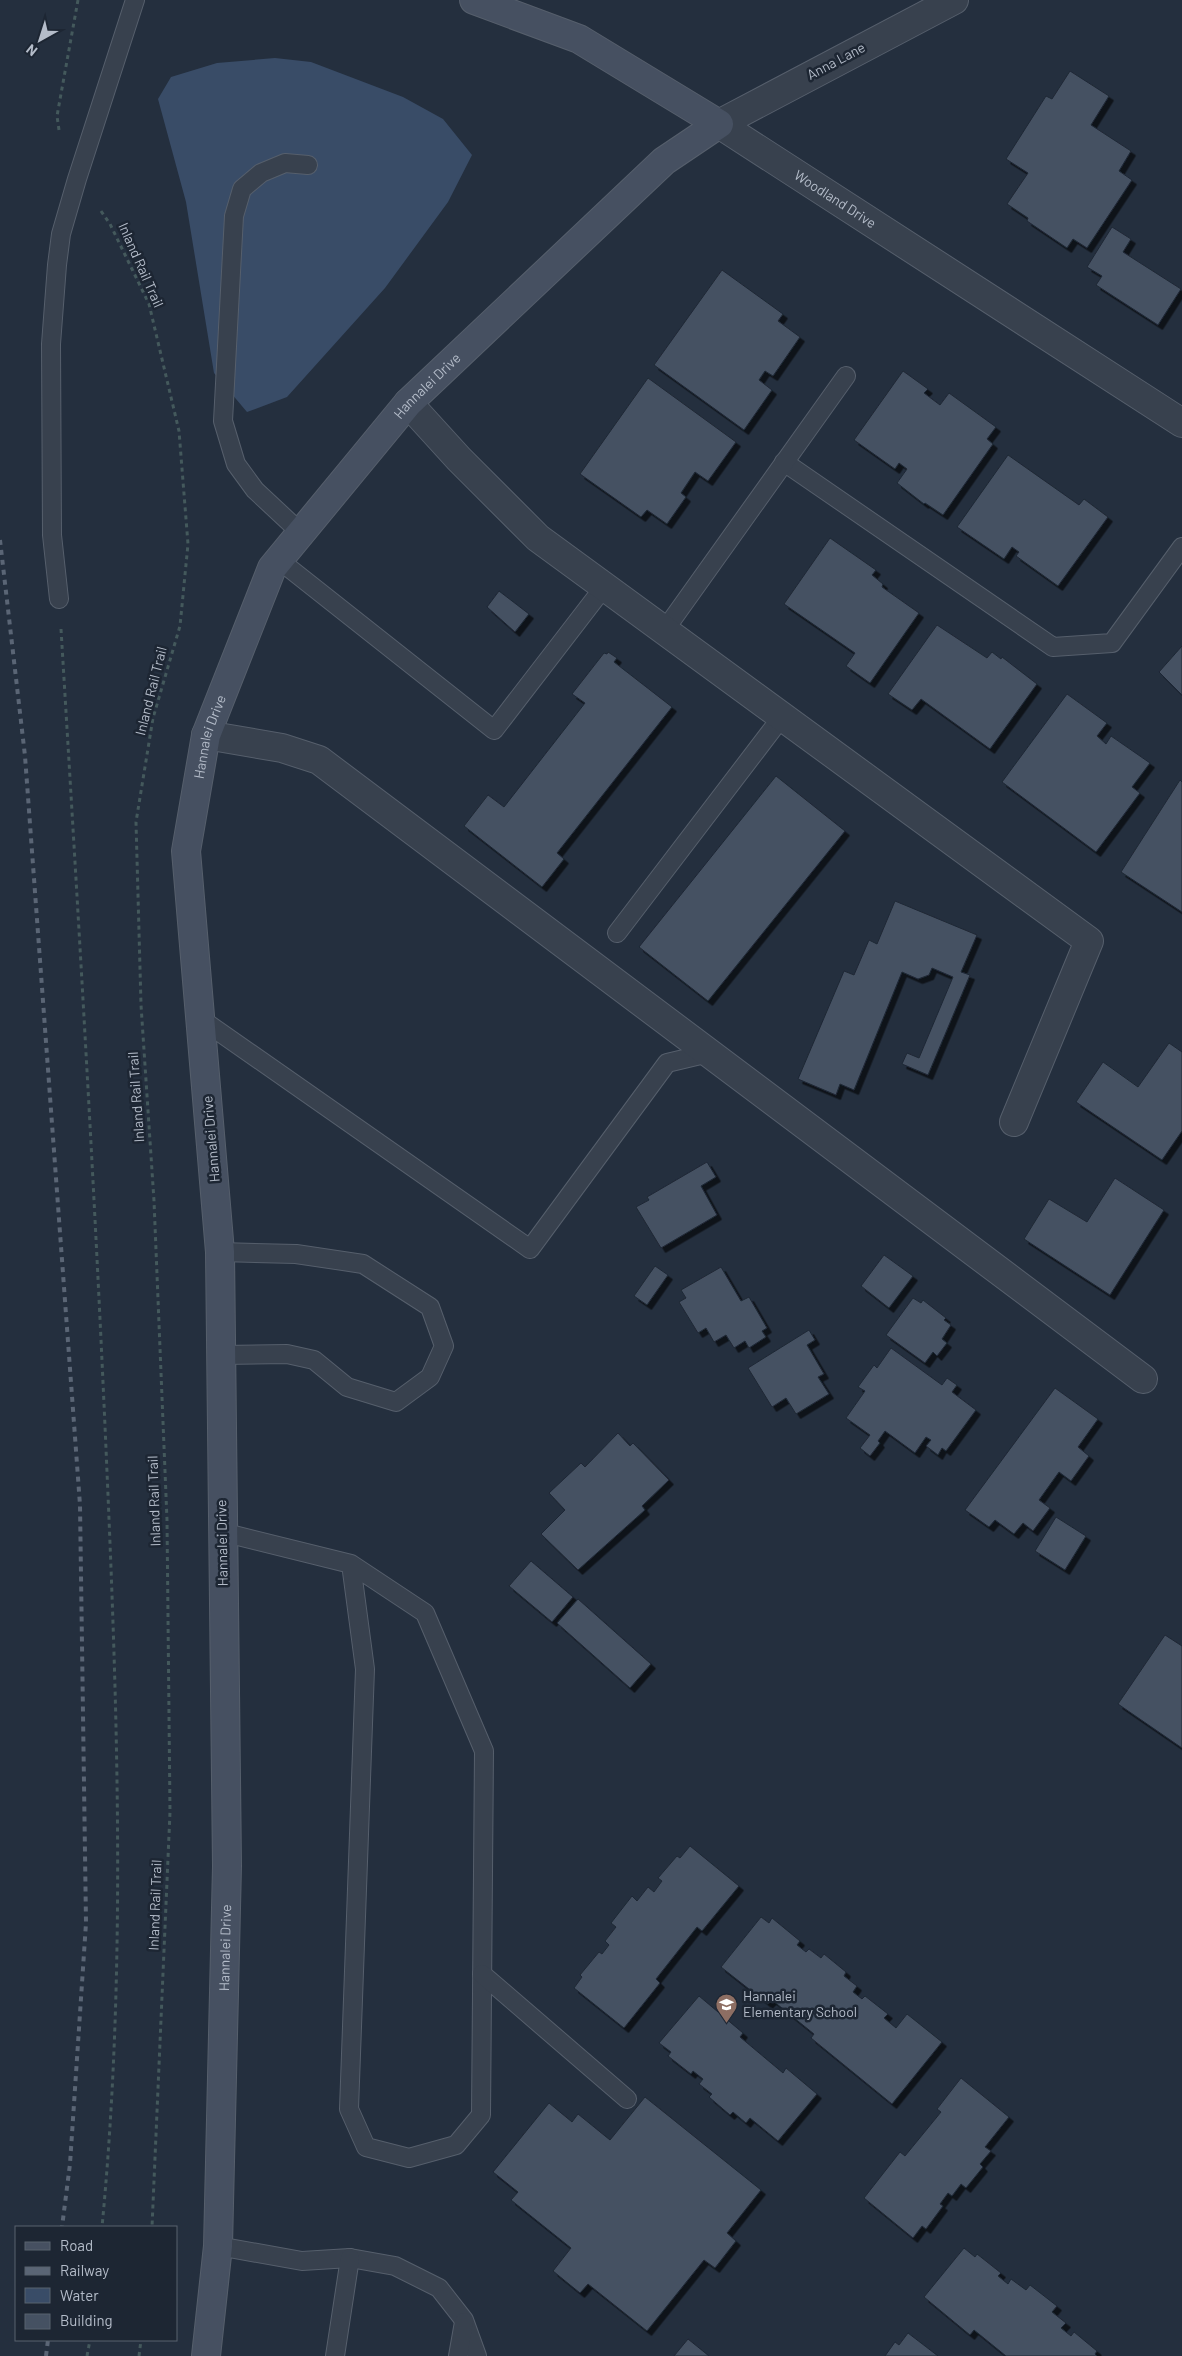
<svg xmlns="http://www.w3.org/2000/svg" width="1182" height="2356" font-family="Barlow,sans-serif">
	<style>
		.water { fill: #394c67 }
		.building { fill: #455162; stroke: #1f2835; filter: url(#shadow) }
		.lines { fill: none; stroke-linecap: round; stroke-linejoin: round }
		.lane-casing { stroke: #565f6c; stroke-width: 20 }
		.street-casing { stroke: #565f6c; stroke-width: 30 }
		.secondary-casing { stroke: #565f6c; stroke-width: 30 }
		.path { stroke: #44595c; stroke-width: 3; stroke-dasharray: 4 4; stroke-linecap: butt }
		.lane { stroke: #38414e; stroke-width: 18 }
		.street { stroke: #38414e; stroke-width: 28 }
		.secondary { stroke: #465061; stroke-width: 28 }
		.rail { stroke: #5a6575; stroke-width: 4; stroke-dasharray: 5 5; stroke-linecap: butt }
		.labels { text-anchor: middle; stroke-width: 5; stroke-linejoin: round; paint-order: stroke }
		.street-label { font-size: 14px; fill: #b4bcc9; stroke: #1d2633 }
		.poi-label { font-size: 14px; fill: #b4bcc9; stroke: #1d2633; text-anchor: start }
	</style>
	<defs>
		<filter id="shadow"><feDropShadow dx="4.5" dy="4.5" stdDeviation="0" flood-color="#0009"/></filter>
	</defs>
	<rect width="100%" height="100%" fill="#242f3e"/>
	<path class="water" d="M275 58 311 62 403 97 443 119 472 155 448 202 385 288 287 397 247 412 214 373 186 202 158 99 171 77 217 63Z"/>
	<g class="building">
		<path d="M1070 71 1109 96 1091 125 1131 151 1119 171 1132 180 1087 248 1073 239 1067 248 1027 221 1028 218 1007 204 1028 173 1006 159 1046 96 1052 99Z"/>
		<path d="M1112 227 1131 239 1123 252 1181 289 1158 325 1096 285 1102 276 1087 267Z"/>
		<path d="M722 270 783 314 778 321 800 337 773 376 765 371 759 380 772 390 744 430 654 365Z"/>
		<path d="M903 371 928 389 924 393 940 405 949 393 996 427 987 439 993 444 943 515 925 503 924 504 897 483 907 469 899 463 895 469 854 440Z"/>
		<path d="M648 378 736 442 708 481 695 472 681 493 686 497 667 524 647 510 641 517 580 474Z"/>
		<path d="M1008 455 1079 505 1084 499 1108 517 1058 586 1016 556 1019 552 1012 547 1004 559 957 527Z"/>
		<path d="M830 538 876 570 872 575 883 584 882 587 919 613 870 683 846 666 855 653 784 604Z"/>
		<path d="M499 591 529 614 515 632 487 607Z"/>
		<path d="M937 625 987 658 992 652 1001 659 1002 657 1037 684 990 749 921 699 912 710 888 694Z"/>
		<path d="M1182 646V695L1159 672Z"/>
		<path d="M608 652 617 658 614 662 672 707 557 853 564 859 542 887 464 826 488 795 504 807 585 703 572 694 604 653 607 654Z"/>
		<path d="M1067 694 1107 723 1097 736 1106 744 1111 736 1150 763 1132 787 1140 793 1096 852 1002 782Z"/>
		<path d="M776 776 845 831 708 1001 639 947Z"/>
		<path d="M1180 780 1182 782V912L1121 872Z"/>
		<path d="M895 901 977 935 961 972 970 975 928 1075 902 1064 907 1053 919 1058 953 977 932 968 929 975 918 979 902 972 854 1090 840 1084 836 1095 798 1079 844 971 854 975 869 940 877 944Z"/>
		<path d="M1169 1043 1182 1052V1131L1162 1160 1076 1102 1103 1062 1138 1087Z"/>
		<path d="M707 1162 716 1177 701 1186 717 1215 661 1248 636 1207 649 1200 647 1197Z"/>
		<path d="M1115 1178 1164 1210 1110 1295 1024 1239 1049 1199 1087 1222Z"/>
		<path d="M884 1255 913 1276 889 1308 861 1286Z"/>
		<path d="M655 1266 668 1275 647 1305 634 1296Z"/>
		<path d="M721 1267 741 1301 749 1297 767 1328 762 1331 766 1337 749 1348 745 1341 734 1348 726 1335 714 1342 706 1328 698 1333 679 1302 686 1298 681 1290Z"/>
		<path d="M913 1298 921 1303 923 1300 946 1318 944 1320 951 1325 942 1339 947 1343 937 1356 933 1352 925 1363 886 1335Z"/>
		<path d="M809 1330 815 1340 807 1345 824 1374 818 1377 829 1394 796 1414 786 1398 772 1407 748 1368Z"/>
		<path d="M891 1348 942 1385 947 1378 957 1385 952 1392 976 1410 946 1451 942 1448 938 1455 926 1446 931 1440 926 1437 915 1453 885 1431 878 1441 880 1443 870 1456 860 1448 870 1435 846 1418 865 1391 858 1387 874 1365 877 1368Z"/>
		<path d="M1055 1388 1098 1419 1078 1447 1089 1456 1071 1481 1059 1472 1039 1500 1050 1508 1033 1531 1023 1523 1014 1534 995 1520 989 1527 965 1510Z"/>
		<path d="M618 1433 630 1446 633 1443 669 1480 642 1506 645 1510 578 1570 541 1534 565 1510 549 1493 581 1463 585 1467Z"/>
		<path d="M1056 1517 1086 1536 1065 1570 1035 1551Z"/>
		<path d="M531 1561 573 1597 552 1622 509 1586Z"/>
		<path d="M578 1599 651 1664 630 1688 557 1623Z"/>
		<path d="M1165 1635 1182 1646V1748L1118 1704Z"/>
		<path d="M690 1846 739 1886 702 1931 697 1927 656 1979 660 1983 624 2028 574 1988 582 1977 580 1975 599 1952 602 1954 609 1945 605 1941 616 1927 611 1923 632 1896 637 1901 648 1887 654 1892 662 1881 658 1878 677 1856 680 1858Z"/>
		<path d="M761 1917 769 1923 772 1918 800 1941 797 1945 806 1952 809 1949 821 1958 824 1954 846 1972 844 1976 857 1986 853 1992 862 1999 865 1996 888 2014 884 2018 896 2028 907 2014 942 2042 892 2104 811 2038 814 2034 772 2000 768 2004 721 1967Z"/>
		<path d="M699 1996 743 2033 740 2037 783 2073 786 2068 817 2094 778 2141 750 2118 746 2123 733 2112 730 2115 709 2097 712 2094 699 2084 703 2079 693 2071 691 2074 668 2056 671 2052 659 2043Z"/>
		<path d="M961 2078 1009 2117 985 2147 991 2151 980 2164 983 2167 966 2188 961 2184 952 2196 948 2193 940 2204 943 2206 926 2229 922 2226 913 2238 864 2198 900 2152 905 2156 941 2112 937 2109Z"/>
		<path d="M645 2097 761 2190 727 2233 736 2241 715 2268 704 2260 647 2331 588 2284 580 2293 553 2271 571 2248 511 2200 518 2192 493 2172 549 2103 572 2122 578 2114 610 2140Z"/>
		<path d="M964 2248 975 2257 977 2254 1001 2273 998 2276 1008 2284 1011 2279 1026 2290 1030 2285 1057 2306 1052 2312 1066 2323 1061 2328 1071 2336 1074 2332 1097 2351 1095 2354 1097 2356H1006L974 2330 970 2335 924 2297Z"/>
		<path d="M908 2333 938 2356H885L895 2342 899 2345Z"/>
		<path d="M688 2339 709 2356H674Z"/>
	</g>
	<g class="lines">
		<defs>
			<g id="lane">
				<path d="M784 462 1053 647 1112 643 1182 547"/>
				<path d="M301 533 255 490 236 464 223 421 234 216 242 189 261 173 285 163 308 165"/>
				<path d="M279 560 494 730 604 587"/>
				<path d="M59 599 52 535 51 344 57 265 61 234 77 179 135 0"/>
				<path d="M664 631 846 376"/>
				<path d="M617 933 781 718"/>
				<path d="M201 1019 530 1249 667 1063 709 1053"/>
				<path d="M220 1252 296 1254 363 1264 430 1307 444 1346 430 1377 396 1402 347 1387 314 1360 287 1354 222 1355"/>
				<path d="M222 1532 351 1564 425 1613 484 1751 481 2115 456 2145 409 2158 366 2147 349 2109 365 1669 351 1564"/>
				<path d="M482 1974 627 2099"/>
				<path d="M218 2246 302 2261 350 2258 395 2266 439 2288 464 2320 477 2356"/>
				<path d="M335 2356 350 2258"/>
				<path d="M458 2356 464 2322"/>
			</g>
			<g id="street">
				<path id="s1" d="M954 0 719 124 1182 423"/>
				<path d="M408 403 459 459 538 538 1089 941 1014 1122"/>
				<path d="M206 735 282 748 319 760 1143 1379"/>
			</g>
			<g id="secondary">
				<path id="s2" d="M206 2356 218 2246 227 1866 220 1252 186 851 206 735 272 568 408 403 664 161 719 124 579 39 474 0"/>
			</g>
		</defs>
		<use href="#lane" class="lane-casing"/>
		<use href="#street" class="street-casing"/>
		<use href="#secondary" class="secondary-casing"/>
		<g class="path">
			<path d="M59 130 57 116 78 0"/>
			<path d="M101 211 110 224 149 304 179 431 188 544 180 626 153 718 136 822 141 1005 154 1201 167 1520 170 1812 152 2227"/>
			<path d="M61 629C78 910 95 1191 107 1472 118 1724 126 1976 102 2227"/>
			<path d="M87 2356 90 2340"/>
			<path d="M139 2356 141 2340"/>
		</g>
		<use href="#lane" class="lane"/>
		<use href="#street" class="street"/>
		<use href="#secondary" class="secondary"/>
		<g class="rail">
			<path d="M0 540 25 756 80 1505 86 1923 70 2164 62 2227"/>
			<path d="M46 2356 48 2340"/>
		</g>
	</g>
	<defs>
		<symbol id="school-pin" viewBox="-11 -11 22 30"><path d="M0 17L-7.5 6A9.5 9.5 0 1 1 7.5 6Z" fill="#8d6e63" stroke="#1d2633"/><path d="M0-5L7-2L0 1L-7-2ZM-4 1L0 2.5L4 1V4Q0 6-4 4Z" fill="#fff"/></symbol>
	</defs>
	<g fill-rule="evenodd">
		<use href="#school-pin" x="714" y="1992" width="25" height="34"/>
	</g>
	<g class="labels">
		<g class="street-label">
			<text transform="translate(836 61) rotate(-28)" y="5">Anna Lane</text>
			<text dy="5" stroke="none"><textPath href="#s1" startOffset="404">Woodland Drive</textPath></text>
			<text transform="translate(141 265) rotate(66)" y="5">Inland Rail Trail</text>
			<text dy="5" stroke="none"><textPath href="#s2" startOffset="2044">Hannalei Drive</textPath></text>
			<text transform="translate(151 691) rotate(-76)" y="5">Inland Rail Trail</text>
			<text dy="5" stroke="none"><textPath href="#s2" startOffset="1624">Hannalei Drive</textPath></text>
			<text transform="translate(136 1097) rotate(-94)" y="5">Inland Rail Trail</text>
			<text transform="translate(211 1139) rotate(-95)" y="5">Hannalei Drive</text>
			<text transform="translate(154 1501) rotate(-92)" y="5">Inland Rail Trail</text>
			<text transform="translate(222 1543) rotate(-91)" y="5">Hannalei Drive</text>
			<text transform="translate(155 1905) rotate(-88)" y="5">Inland Rail Trail</text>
			<text dy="5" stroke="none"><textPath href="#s2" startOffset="409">Hannalei Drive</textPath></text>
		</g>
		<g class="poi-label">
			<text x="743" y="2001">Hannalei<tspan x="743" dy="16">Elementary School</tspan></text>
		</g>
	</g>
	<rect x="15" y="2226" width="162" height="115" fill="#1d2633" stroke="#59626f"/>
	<rect x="25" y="2242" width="25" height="8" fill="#465061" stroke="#59626f"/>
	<text x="60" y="2251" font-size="15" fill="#b4bcc9">Road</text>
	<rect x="25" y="2267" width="25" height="8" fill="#5a6575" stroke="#59626f"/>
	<text x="60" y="2276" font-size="15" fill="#b4bcc9">Railway</text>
	<rect x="25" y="2288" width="25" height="15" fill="#394c67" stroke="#59626f"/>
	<text x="60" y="2301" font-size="15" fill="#b4bcc9">Water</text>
	<rect x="25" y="2314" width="25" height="15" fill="#455162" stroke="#59626f"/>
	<text x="60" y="2326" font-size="15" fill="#b4bcc9">Building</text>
	<g transform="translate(40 40) rotate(219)" stroke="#1d2633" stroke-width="4" paint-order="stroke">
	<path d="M0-4L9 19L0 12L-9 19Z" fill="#b4bcc9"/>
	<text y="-8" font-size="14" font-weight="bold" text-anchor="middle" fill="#b4bcc9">N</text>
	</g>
</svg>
